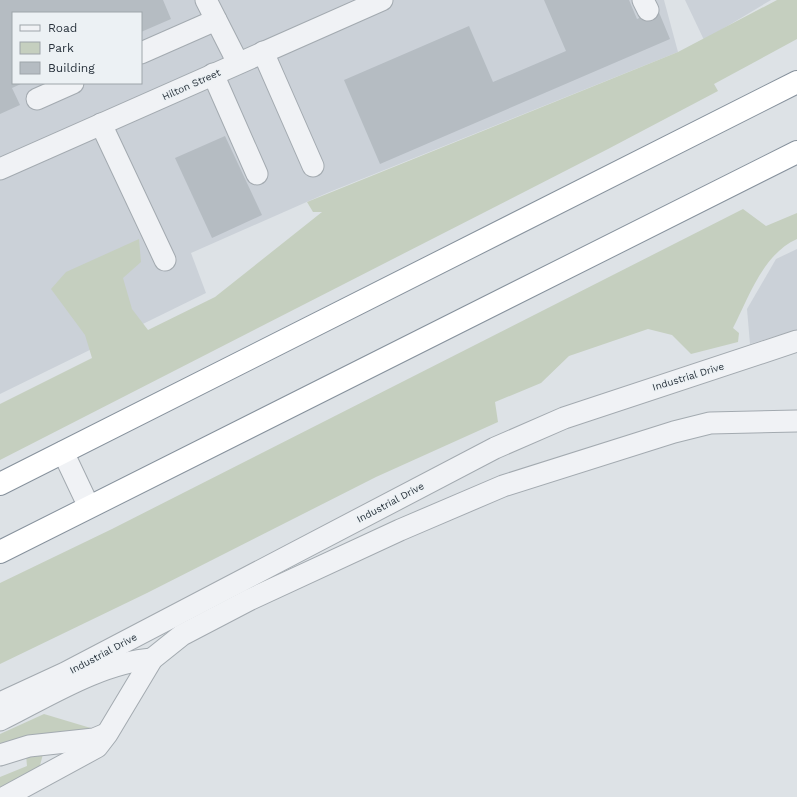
<svg xmlns="http://www.w3.org/2000/svg" width="797" height="797" font-family="'Work Sans',sans-serif">
	<style>
		.built { fill: #cbd1d8; fill-rule: evenodd }
		.green { fill: #c5cfbf }
		.building { fill: #b5bcc2 }
		.lines { fill: none; stroke-linecap: round; stroke-linejoin: round }
		.minor-casing { stroke: #a3aab0; stroke-width: 23 }
		.highway-casing { stroke: #86919c; stroke-width: 24 }
		.minor { stroke: #f0f2f5; stroke-width: 21 }
		.highway { stroke: #fff; stroke-width: 22 }
		.labels { text-anchor: middle; stroke-width: 3; stroke-linejoin: round; paint-order: stroke }
		.street-label { font-size: 10px; fill: #28323c; stroke: #ecf1f4 }
	</style>
	<rect width="100%" height="100%" fill="#dde2e6"/>
	<g class="built">
		<path d="M0 0H664L678 52 327 193 191 253 206 293 0 394ZM13 13H141V83H13Z"/>
		<path d="M685 0H771L704 40Z"/>
		<path d="M797 249V330L750 344 747 309 776 259Z"/>
	</g>
	<g class="green">
		<path d="M777 0H797V39L714 84 718 91 608 149 0 460V404L92 358 85 335 51 289 66 272 139 239 141 262 123 278 132 309 148 330 215 297 322 212H313L307 202 678 52Z"/>
		<path d="M743 209 766 226 797 213V239C763 254 749 297 733 328L739 333 738 342 691 354 672 335 648 329 569 356 541 383 495 402 498 422 376 477 147 593 0 664V583L112 529Z"/>
		<path d="M44 714 94 729 0 750V734Z"/>
		<path d="M43 754 39 769 0 791V777L27 766 26 755Z"/>
	</g>
	<g class="building">
		<path d="M0 0H163L171 19 141 32V13H13V83H23L12 88 20 105 0 114Z"/>
		<path d="M544 0H629L637 19 658 10 670 39 380 164 344 80 469 26 493 82 566 51Z"/>
		<path d="M225 136 262 215 212 238 175 158Z"/>
	</g>
	<g class="lines">
		<defs>
			<g id="minor">
				<path d="M206 0 238 63"/>
				<path d="M643 0 648 10"/>
				<path d="M263 52 313 166"/>
				<path d="M141 53 216 20"/>
				<path d="M213 74 257 174"/>
				<path d="M37 99 73 83"/>
				<path d="M101 124 165 260"/>
				<path d="M0 169 382 0"/>
				<path d="M63 452 89 507"/>
				<path d="M0 703 65 673 495 448 564 418 797 341"/>
				<path d="M0 720C45 698 101 662 152 659"/>
				<path d="M0 755 29 746 94 739 106 734"/>
				<path d="M5 797 97 747 107 734 152 659 182 635 249 600 400 530 503 486 674 432 710 423 797 421"/>
			</g>
			<g id="highway">
				<path d="M0 484 797 82"/>
				<path d="M0 552 797 152"/>
			</g>
		</defs>
		<use href="#minor" class="minor-casing"/>
		<use href="#highway" class="highway-casing"/>
		<use href="#minor" class="minor"/>
		<use href="#highway" class="highway"/>
	</g>
	<g class="labels">
		<g class="street-label">
			<text transform="translate(191 84) rotate(-24)" y="4">Hilton Street</text>
			<text transform="translate(688 376) rotate(-17)" y="4">Industrial Drive</text>
			<text transform="translate(390 502) rotate(-28)" y="4">Industrial Drive</text>
			<text transform="translate(103 653) rotate(-28)" y="4">Industrial Drive</text>
		</g>
	</g>
	<rect x="12" y="12" width="130" height="72" fill="#ecf1f4" stroke="#9ea5aa"/>
	<rect x="20" y="25" width="20" height="6" fill="#f0f2f5" stroke="#9ea5aa"/>
	<text x="48" y="32" font-size="12" fill="#28323c">Road</text>
	<rect x="20" y="42" width="20" height="12" fill="#c5cfbf" stroke="#9ea5aa"/>
	<text x="48" y="52" font-size="12" fill="#28323c">Park</text>
	<rect x="20" y="62" width="20" height="12" fill="#b5bcc2" stroke="#9ea5aa"/>
	<text x="48" y="72" font-size="12" fill="#28323c">Building</text>
</svg>
